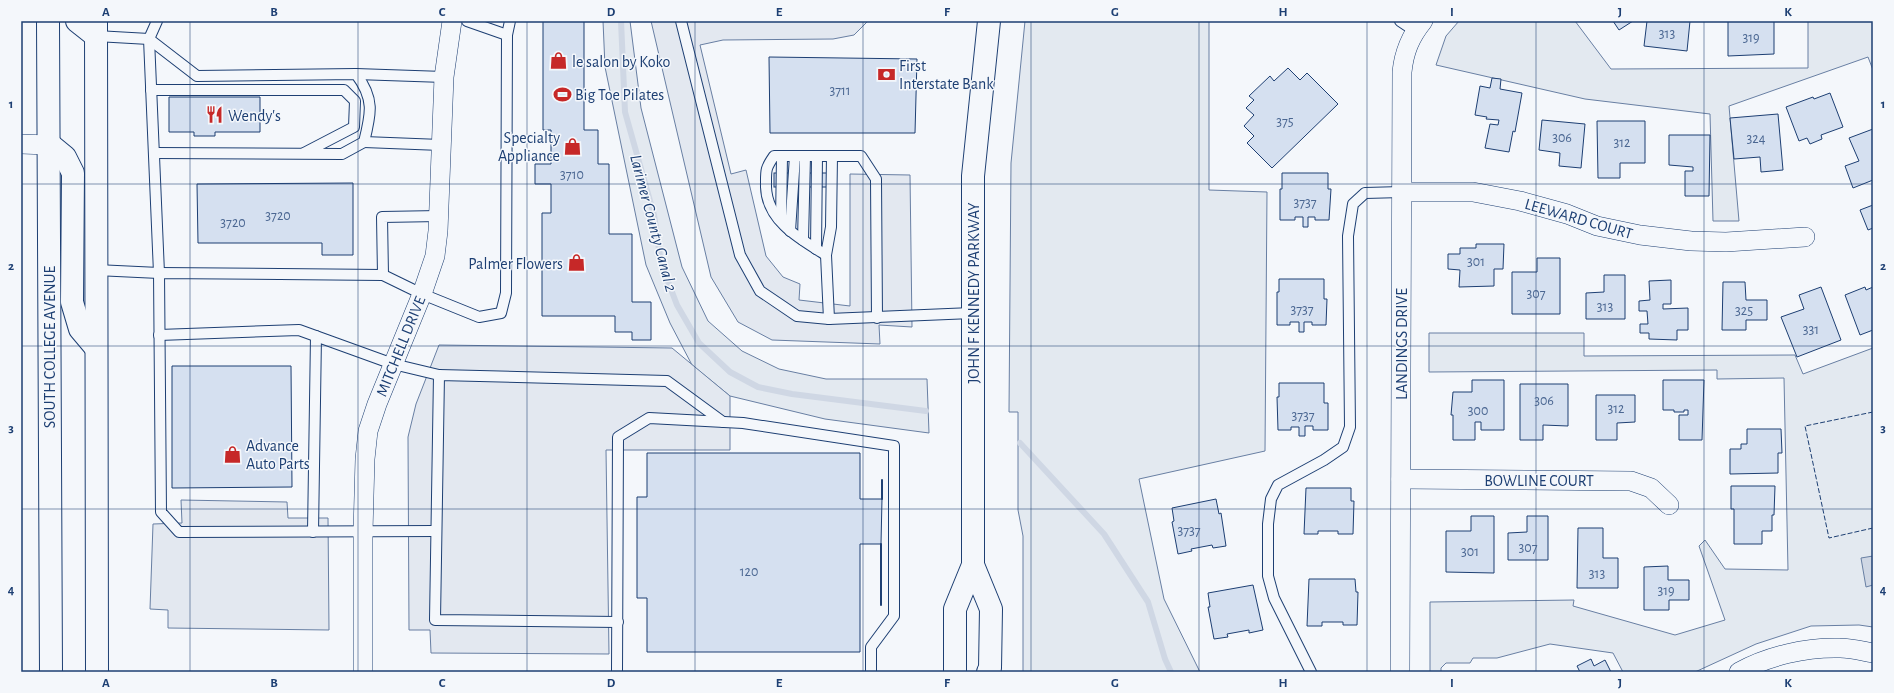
<svg xmlns="http://www.w3.org/2000/svg" width="1894" height="693" font-family="'Alegreya Sans',sans-serif">
	<style>
		.green { fill: #e3e9f0; stroke: #687fa3 }
		.parking { fill: #e3e8f0; stroke: #687fa3 }
		.water { fill: #cfd7e4; stroke: #687fa3 }
		.lines { fill: none; stroke-linecap: round; stroke-linejoin: round }
		.stream { stroke: #cfd7e4; stroke-width: 6 }
		.building { fill: #d5e0f0; stroke: #1d3f73 }
		.service-casing { stroke: #1d3f73; stroke-width: 12 }
		.minor-casing { stroke: #1d3f73; stroke-width: 20 }
		.tertiary-casing { stroke: #1d3f73; stroke-width: 24 }
		.trunk-casing { stroke: #1d3f73; stroke-width: 24 }
		.service { stroke: #f4f7fb; stroke-width: 10 }
		.minor { stroke: #f4f7fb; stroke-width: 19 }
		.tertiary { stroke: #f4f7fb; stroke-width: 22 }
		.trunk { stroke: #f4f7fb; stroke-width: 22 }
		.fence { stroke: #1d3f73; stroke-width: 1; stroke-dasharray: 5 2; stroke-linecap: butt }
		.wall { stroke: #1d3f73; stroke-width: 2 }
		.grid { fill: none; stroke: #1d3f73; stroke-width: 1; stroke-opacity: 0.55 }
		.labels { text-anchor: middle; stroke-width: 3; stroke-linejoin: round; paint-order: stroke }
		.number-label { font-size: 14px; fill: #4b6792 }
		.poi-label { font-size: 16px; fill: #1d3f73; stroke: #f4f7fb; text-anchor: start }
		.street-label { font-size: 16px; fill: #1d3f73; stroke: #f4f7fb }
		.water-label { font-size: 17px; font-style: italic; fill: #1d3f73; stroke: #f4f7fb }
		.neatline { fill: none; stroke: #1d3f73; stroke-width: 1.5 }
		.grid-label { font-size: 13px; text-anchor: middle; font-weight: bold; fill: #1d3f73 }
	</style>
	<rect width="100%" height="100%" fill="#f4f7fb"/>
	<g class="green">
		<path d="M603 21H630L641 108 682 267 708 321 742 351 779 369 826 379H927L929 433 825 419 730 396 692 365 670 323 646 265 605 67Z"/>
		<path d="M1025 21H1209V190L1267 192 1265 451 1139 479 1164 599 1200 672H1023V536L1018 510V412H1009L1011 163Z"/>
		<path d="M1459 21H1575L1611 69 1808 68V21H1873V70L1868 57 1729 106 1739 221H1713L1710 114 1585 99 1436 65 1446 36Z"/>
		<path d="M1429 333H1584V356L1795 355 1803 374 1873 348V627L1859 625 1811 626 1756 644 1695 672H1623L1613 653 1550 644 1497 658H1473L1470 663H1446L1441 668V672H1430V602L1574 600 1573 606 1675 635 1725 620 1699 546 1705 540 1725 569 1788 570 1784 378 1717 379V370L1429 372Z"/>
	</g>
	<g class="parking">
		<path d="M651 21H868L854 35 833 39 723 40 700 45 731 174 746 170 766 256 783 277 800 284 799 300 850 306V174L910 175 912 327 879 325 880 344 772 340 738 322 711 277Z"/>
		<path d="M439 345 672 348 730 396V450H606L609 654 431 653 430 630H409L408 437 416 404Z"/>
		<path d="M181 500 287 502 288 518H328L329 630 168 628V610L150 609 153 524 182 523Z"/>
	</g>
	<path class="water" d="M1873 556V585L1866 587 1861 558Z"/>
	<g class="lines">
		<g class="stream">
			<path d="M621 21 625 112 654 215 661 263 677 305 699 343 730 372 758 387 792 394 926 411"/>
			<path d="M1020 443 1104 534 1148 602 1165 659 1171 672"/>
		</g>
	</g>
	<g class="building">
		<path d="M543 21H584V130H598V164H609V234H632V302H651V340H632V332H615V316H542V213H551V184H535V164H551V130H543Z"/>
		<path d="M1613 21H1633L1619 30Z"/>
		<path d="M1647 21H1690L1687 51 1644 46Z"/>
		<path d="M1728 21H1774V54L1728 56Z"/>
		<path d="M769 57 917 59 915 133H770Z"/>
		<path d="M1288 68 1300 80 1307 73 1338 104 1272 168 1247 143 1254 136 1244 126 1254 115 1246 108 1254 100 1249 96 1270 76 1274 81Z"/>
		<path d="M1492 78 1501 79 1500 89 1522 93 1515 132 1513 131 1509 152 1485 148 1490 124 1498 125 1499 120 1486 119 1487 117 1475 115 1480 86 1490 88Z"/>
		<path d="M1830 93 1843 127 1821 135 1822 139 1810 144 1807 138 1799 141 1786 107 1813 97 1814 99Z"/>
		<path d="M169 97H260V132H215V136H194V132H169Z"/>
		<path d="M1778 114 1783 170 1761 172 1760 157 1734 159 1730 118Z"/>
		<path d="M1542 120 1585 124 1581 168 1559 166 1560 153 1539 150Z"/>
		<path d="M1597 121H1645V163H1620V178H1598Z"/>
		<path d="M1873 129V180L1853 188 1845 166 1859 161 1849 138Z"/>
		<path d="M1669 135H1710L1709 196H1685V171H1693V167L1669 165Z"/>
		<rect x="774" y="173" width="57" height="14"/>
		<path d="M1282 173H1328V189H1331L1329 220H1315V217H1308V227H1303V217H1295V220H1280V189H1282Z"/>
		<path d="M353 183V255H322V243H198L197 184Z"/>
		<path d="M1873 205V228L1868 230 1860 210Z"/>
		<path d="M1476 244H1504L1503 269H1494V286L1459 287 1460 270 1448 269V254H1460V248H1476Z"/>
		<path d="M1537 258H1560V314H1512V272H1537Z"/>
		<path d="M1604 275H1625V319H1586V293L1604 292Z"/>
		<path d="M1279 279H1324V299H1327L1326 325H1312V322H1304V332H1299V322H1290V325H1277V292H1279Z"/>
		<path d="M1671 280V304H1663V309L1688 308V330H1677V340L1649 339V333H1640V324H1648L1647 311H1639V301L1650 300 1649 281Z"/>
		<path d="M1723 282H1745L1746 300H1767V320H1746V330H1722Z"/>
		<path d="M1821 287 1841 340 1797 357 1781 317 1804 309 1799 295Z"/>
		<path d="M1865 287 1866 290 1873 287V330L1860 335 1845 295Z"/>
		<path d="M172 366H291L292 487 172 488Z"/>
		<path d="M1472 380H1504V430H1481V422H1475V440H1453V415H1451L1453 392H1472Z"/>
		<path d="M1663 380H1704L1702 440H1679V415H1688V410H1684V412H1674V410H1663Z"/>
		<path d="M1279 383H1324V403H1328V430H1313V426H1305V436H1299V427H1291V430H1278L1277 397H1279Z"/>
		<path d="M1520 384H1568V426L1543 425V440H1520Z"/>
		<path d="M1596 395H1635V422L1617 423V440H1596Z"/>
		<path d="M1747 429H1781L1782 453H1778V473L1730 474V449H1741V444H1747Z"/>
		<path d="M647 453H860V499H882L881 544H860V652H647V598H637V497H647Z"/>
		<path d="M1731 486H1775L1774 515H1772V531H1762V544H1734V509H1731Z"/>
		<path d="M1306 488H1351V501H1354L1353 534H1338V531H1318V534H1304Z"/>
		<path d="M1216 499 1219 514 1221 513 1226 546 1213 548 1212 545 1191 549 1192 551 1178 554 1172 522 1174 521 1172 508Z"/>
		<path d="M1471 516H1494V573L1446 572V531H1471Z"/>
		<path d="M1527 516H1548V560H1508V533L1527 532Z"/>
		<path d="M1578 528H1603V558H1618V588H1577Z"/>
		<path d="M1668 566V580H1689V600H1669V610H1644V567Z"/>
		<path d="M1309 579H1355L1356 592H1358L1357 625H1343V622H1322V626H1307Z"/>
		<path d="M1253 585 1263 630 1249 633V630L1227 634 1228 637 1214 639 1208 607H1210L1208 593Z"/>
		<path d="M1591 659 1594 666 1605 660 1611 672H1580L1577 666Z"/>
	</g>
	<g class="lines">
		<defs>
			<g id="service">
				<path d="M467 21 507 35"/>
				<path d="M681 21 740 255 760 291 797 316 829 319 972 313"/>
				<path d="M1400 21 1415 31"/>
				<path d="M96 36 149 39 159 273 96 270"/>
				<path d="M356 74 444 77"/>
				<path d="M151 90H344L355 101 354 127 304 153"/>
				<path d="M364 142 441 145"/>
				<path d="M154 153 342 154 364 142C371 114 375 99 356 74L197 76 149 39 157 21"/>
				<path d="M781 221 782 156"/>
				<path d="M790 231 795 156"/>
				<path d="M803 240 805 156"/>
				<path d="M816 249 817 156"/>
				<path d="M826 255C800 239 767 221 766 187 766 170 765 169 774 156H861L876 179 877 318"/>
				<path d="M383 275 382 217 439 216"/>
				<path d="M829 319 826 255 831 227 832 156"/>
				<path d="M159 335 299 330 393 364 439 375"/>
				<path d="M436 531 179 532 161 512 159 273 383 275 422 294 479 317 501 313 506 293 507 35 510 21"/>
				<path d="M313 532 316 336"/>
				<path d="M618 622 435 620 439 375 667 381 723 422"/>
				<path d="M617 672 618 437 649 418 743 423 894 446V616L871 647V672"/>
				<path d="M1311 672 1274 598 1268 576V524L1271 499 1278 485 1324 460 1343 447 1350 427 1348 236 1353 204 1365 193 1402 192"/>
			</g>
			<g id="minor">
				<path d="M21 144 48 145"/>
				<path d="M1402 192H1473L1520 201 1567 214 1597 226 1640 235 1691 241 1726 242 1805 237"/>
				<path d="M1401 479 1631 481 1651 488 1669 505"/>
				<path d="M363 672V532L365 459 368 431 377 404 422 294 435 256 438 231 444 77 452 21"/>
				<path d="M1400 672 1402 72C1404 52 1410 37 1423 21"/>
				<path d="M1739 672C1768 656 1806 647 1840 648 1851 648 1862 651 1873 653"/>
			</g>
			<g id="tertiary">
				<path d="M973 565 991 609 990 668 988 672"/>
				<path d="M955 672V609L973 565V176L989 21"/>
			</g>
			<g id="trunk">
				<path d="M48 21 51 672"/>
				<path d="M77 21 96 36"/>
				<path d="M96 21 97 672"/>
				<path d="M48 143 65 157 73 173 72 302 80 329 96 348"/>
			</g>
		</defs>
		<use href="#service" class="service-casing"/>
		<use href="#minor" class="minor-casing"/>
		<use href="#tertiary" class="tertiary-casing"/>
		<use href="#trunk" class="trunk-casing"/>
		<use href="#service" class="service"/>
		<use href="#minor" class="minor"/>
		<use href="#tertiary" class="tertiary"/>
		<use href="#trunk" class="trunk"/>
		<path class="fence" d="M1873 412 1805 426 1829 538 1873 528"/>
		<g class="wall">
			<path d="M882 480V499"/>
			<path d="M881 605V544"/>
		</g>
	</g>
	<path class="grid" d="M190 21V672M358 21V672M527 21V672M695 21V672M863 21V672M1031 21V672M1199 21V672M1367 21V672M1536 21V672M1704 21V672M21 184H1873M21 346H1873M21 509H1873"/>
	<defs>
		<symbol id="shop-bare" viewBox="-9 -9 18 18"><path d="M-5-2.5h2.3a2.7 3.5 0 0 1 5.4 0H5L5.5 6h-11ZM-1.5-2.5h3a1.5 2.3 0 0 0-3 0Z" fill="#c62828" stroke="#f4f7fb" stroke-width="2.5" paint-order="stroke"/></symbol>
		<symbol id="bank-bare" viewBox="-9 -9 18 18"><path d="M-6-4H6V4H-6ZM0-2.3a2.3 2.3 0 1 0 0 4.6a2.3 2.3 0 1 0 0-4.6Z" fill="#c62828" stroke="#f4f7fb" stroke-width="2.5" paint-order="stroke"/></symbol>
		<symbol id="stadium-bare" viewBox="-9 -9 18 18"><path d="M0-5a6.5 5 0 1 0 0 10a6.5 5 0 1 0 0-10ZM-3.5-1.8h7v3.6h-7Z" fill="#c62828" stroke="#f4f7fb" stroke-width="2.5" paint-order="stroke"/></symbol>
		<symbol id="restaurant-bare" viewBox="-9 -9 18 18"><path d="M-5-6h1v4h1v-4h1v4h1v-4h1v5L-1.5 .5V6h-2V.5L-5-1ZM5-6V6H3V1.5H1.5Q1.5-4 5-6Z" fill="#c62828" stroke="#f4f7fb" stroke-width="2.5" paint-order="stroke"/></symbol>
	</defs>
	<g fill-rule="evenodd">
		<use href="#shop-bare" x="546" y="48" width="25" height="25"/>
		<use href="#bank-bare" x="874" y="62" width="25" height="25"/>
		<use href="#stadium-bare" x="550" y="82" width="25" height="25"/>
		<use href="#restaurant-bare" x="202" y="102" width="25" height="25"/>
		<use href="#shop-bare" x="560" y="134" width="25" height="25"/>
		<use href="#shop-bare" x="564" y="250" width="25" height="25"/>
		<use href="#shop-bare" x="220" y="442" width="25" height="25"/>
	</g>
	<g class="labels">
		<g class="number-label">
			<text x="1667" y="38">313</text>
			<text x="1751" y="42">319</text>
			<text x="840" y="95">3711</text>
			<text x="1285" y="126">375</text>
			<text x="1562" y="142">306</text>
			<text x="1756" y="143">324</text>
			<text x="1622" y="147">312</text>
			<text x="572" y="179">3710</text>
			<text x="1305" y="207">3737</text>
			<text x="278" y="220">3720</text>
			<text x="233" y="227">3720</text>
			<text x="1476" y="266">301</text>
			<text x="1536" y="298">307</text>
			<text x="1605" y="311">313</text>
			<text x="1302" y="314">3737</text>
			<text x="1744" y="315">325</text>
			<text x="1811" y="334">331</text>
			<text x="1544" y="405">306</text>
			<text x="1616" y="413">312</text>
			<text x="1478" y="415">300</text>
			<text x="1303" y="420">3737</text>
			<text x="1189" y="535">3737</text>
			<text x="1528" y="552">307</text>
			<text x="1470" y="556">301</text>
			<text x="749" y="576">120</text>
			<text x="1597" y="578">313</text>
			<text x="1666" y="595">319</text>
		</g>
		<g class="poi-label">
			<text x="572" y="67">le salon by Koko</text>
			<text x="899" y="71">First<tspan x="899" dy="18">Interstate Bank</tspan></text>
			<text x="575" y="100">Big Toe Pilates</text>
			<text x="228" y="121">Wendy's</text>
			<text x="560" y="143" text-anchor="end">Specialty<tspan x="560" dy="18">Appliance</tspan></text>
			<text x="563" y="269" text-anchor="end">Palmer Flowers</text>
			<text x="246" y="451">Advance<tspan x="246" dy="18">Auto Parts</tspan></text>
		</g>
		<g class="street-label">
			<text transform="translate(1579 218) rotate(16)" y="6">LEEWARD COURT</text>
			<text transform="translate(973 293) rotate(-90)" y="6">JOHN F KENNEDY PARKWAY</text>
			<text transform="translate(1401 344) rotate(-90)" y="6">LANDINGS DRIVE</text>
			<text transform="translate(400 346) rotate(-68)" y="6">MITCHELL DRIVE</text>
			<text transform="translate(49 347) rotate(-90)" y="6">SOUTH COLLEGE AVENUE</text>
			<text x="1539" y="486">BOWLINE COURT</text>
		</g>
		<g class="water-label">
			<text transform="translate(654 223) rotate(75)" y="6">Larimer County Canal 2</text>
		</g>
	</g>
	<rect width="1894" height="693" fill="none" stroke="#f4f7fb" stroke-width="44"/>
	<rect x="22" y="22" width="1850" height="649" class="neatline"/>
	<g class="grid-label">
		<text x="106" y="16">A</text>
		<text x="274" y="16">B</text>
		<text x="442" y="16">C</text>
		<text x="611" y="16">D</text>
		<text x="779" y="16">E</text>
		<text x="947" y="16">F</text>
		<text x="1115" y="16">G</text>
		<text x="1283" y="16">H</text>
		<text x="1452" y="16">I</text>
		<text x="1620" y="16">J</text>
		<text x="1788" y="16">K</text>
		<text x="11" y="108">1</text>
		<text x="1883" y="108">1</text>
		<text x="11" y="270">2</text>
		<text x="1883" y="270">2</text>
		<text x="11" y="432">3</text>
		<text x="1883" y="432">3</text>
		<text x="11" y="594">4</text>
		<text x="1883" y="594">4</text>
		<text x="106" y="687">A</text>
		<text x="274" y="687">B</text>
		<text x="442" y="687">C</text>
		<text x="611" y="687">D</text>
		<text x="779" y="687">E</text>
		<text x="947" y="687">F</text>
		<text x="1115" y="687">G</text>
		<text x="1283" y="687">H</text>
		<text x="1452" y="687">I</text>
		<text x="1620" y="687">J</text>
		<text x="1788" y="687">K</text>
	</g>
</svg>
